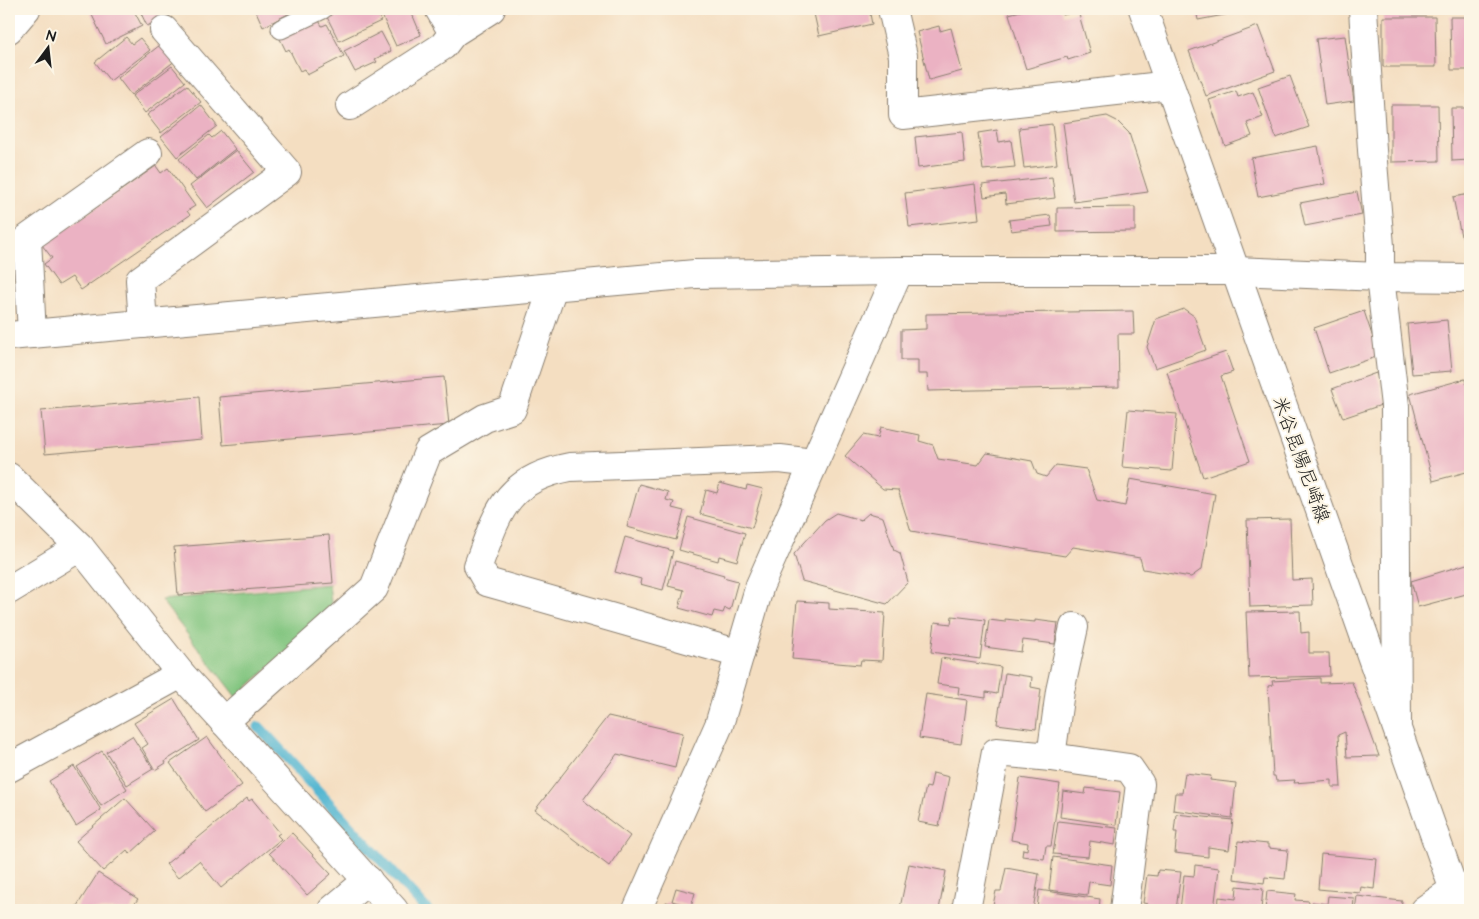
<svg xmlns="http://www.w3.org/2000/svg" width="1479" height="919" font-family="'Architects Daughter','Klee One',sans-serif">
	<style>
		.green { fill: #81c57f; stroke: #4e704e }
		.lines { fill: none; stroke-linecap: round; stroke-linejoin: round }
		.stream { stroke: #52b6d1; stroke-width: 11 }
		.building { fill: #ebb2c3 }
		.lane-casing { stroke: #887d6e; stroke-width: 21 }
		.street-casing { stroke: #887d6e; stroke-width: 30 }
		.secondary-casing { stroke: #887d6e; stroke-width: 30 }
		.lane { stroke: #fff; stroke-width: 19 }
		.street { stroke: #fff; stroke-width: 28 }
		.secondary { stroke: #fff; stroke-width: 28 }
		.labels { text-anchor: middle; stroke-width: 4; stroke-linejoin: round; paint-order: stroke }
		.street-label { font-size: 19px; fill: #1c1c1c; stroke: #fcf5e5 }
	</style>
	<rect width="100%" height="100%" fill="#fcf5e5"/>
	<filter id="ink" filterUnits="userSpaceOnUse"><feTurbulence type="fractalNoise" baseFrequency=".02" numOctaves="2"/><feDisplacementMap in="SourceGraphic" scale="10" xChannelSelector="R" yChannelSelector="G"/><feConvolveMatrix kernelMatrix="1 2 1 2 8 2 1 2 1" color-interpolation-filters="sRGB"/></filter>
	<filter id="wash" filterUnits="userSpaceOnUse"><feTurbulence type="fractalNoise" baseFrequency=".0096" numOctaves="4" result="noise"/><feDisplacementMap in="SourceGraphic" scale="20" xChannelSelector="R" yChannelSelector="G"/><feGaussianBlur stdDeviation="1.12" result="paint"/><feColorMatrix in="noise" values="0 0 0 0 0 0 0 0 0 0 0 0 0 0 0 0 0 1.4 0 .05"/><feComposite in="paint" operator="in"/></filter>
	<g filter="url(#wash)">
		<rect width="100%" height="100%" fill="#f4dec1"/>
		<path class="green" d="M329 584 332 611 236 697 161 600Z"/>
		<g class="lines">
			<path class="stream" d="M259 727 427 910"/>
		</g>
		<g id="blocks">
			<g class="building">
				<path d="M89 9H133L142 26 106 44Z"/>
				<path d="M139 9H177L178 11 147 26Z"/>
				<path d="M255 9H291L292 12 263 27Z"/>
				<path d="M334 9H375L381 21 339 41 325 13Z"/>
				<path d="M379 9H410L421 35 396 46Z"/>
				<path d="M813 9H869L872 24 819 36Z"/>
				<path d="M1028 9H1061L1063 15 1078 11 1090 53 1068 60 1067 57 1026 69 1009 14Z"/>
				<path d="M1196 9H1250V10L1198 20Z"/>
				<path d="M1289 9H1311V10L1289 12Z"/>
				<path d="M317 17 322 26 327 24 344 56 307 75 304 69 300 71 289 49 286 51 279 37Z"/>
				<path d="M1383 17H1435L1436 67H1383Z"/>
				<path d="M1450 17H1470V70H1451Z"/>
				<path d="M939 26 940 31 951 28 962 71 929 80 917 32Z"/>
				<path d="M1258 26 1275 71 1206 96 1189 51Z"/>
				<path d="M381 32 391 51 375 59 377 62 355 72 344 51Z"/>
				<path d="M1345 36 1354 101 1325 105 1316 39Z"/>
				<path d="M126 37 132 44 140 38 150 50 110 81 95 62Z"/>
				<path d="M165 41 176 60 131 95 118 78Z"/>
				<path d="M172 66 185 82 145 113 132 96Z"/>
				<path d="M1290 76 1309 127 1276 138 1258 87Z"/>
				<path d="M187 85 201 102 161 133 147 115Z"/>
				<path d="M1236 91 1238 97 1253 92 1263 117 1247 123 1252 136 1225 146 1209 100Z"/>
				<path d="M201 105 217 126 177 157 161 137Z"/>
				<path d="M1391 105H1438L1439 161 1391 162Z"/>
				<path d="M1451 108H1470V160L1452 161Z"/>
				<path d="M1107 116 1117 121 1129 133 1148 192 1074 202 1063 123Z"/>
				<path d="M1052 124 1057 164 1024 168 1019 128Z"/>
				<path d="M997 130 999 142 1011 140 1015 167 983 170 978 133Z"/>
				<path d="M221 131 235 149 196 180 179 159 209 135 212 138Z"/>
				<path d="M962 132 965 162 918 168 915 137Z"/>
				<path d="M1318 146 1325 184 1258 197 1251 158Z"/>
				<path d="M236 150 254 172 207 208 190 186Z"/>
				<path d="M156 166 161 173 168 168 195 206 187 211 190 215 81 290 72 277 59 285 44 264 52 258 42 245Z"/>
				<path d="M1052 177 1055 198 1006 204 1005 194 984 197 982 185Z"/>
				<path d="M975 184 979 219 909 227 905 193Z"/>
				<path d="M1357 192 1362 215 1305 226 1300 203Z"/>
				<path d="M1470 194V234L1461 236 1453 197Z"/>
				<path d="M1135 207V231L1057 232V208Z"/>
				<path d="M1050 215 1052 226 1011 231 1009 220Z"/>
				<path d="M1184 309 1194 316 1206 350 1155 368 1147 347 1156 319Z"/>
				<path d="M1133 311 1134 334H1118L1119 387 928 391 927 374H918V360H901V330L926 329V314Z"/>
				<path d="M1364 311 1379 356 1329 373 1314 328Z"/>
				<path d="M1447 320 1452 371 1412 374 1407 324Z"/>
				<path d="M1226 352 1233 372 1221 376 1250 461 1203 477 1167 372Z"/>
				<path d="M1376 373 1387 403 1343 418 1332 389Z"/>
				<path d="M444 377 449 425 223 445 219 397Z"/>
				<path d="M1465 379 1470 398V471L1433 481 1410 394Z"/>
				<path d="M199 397 202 440 45 454 41 411Z"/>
				<path d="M1128 410 1177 414 1172 471 1122 467Z"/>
				<path d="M881 427 920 435 919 441 933 445 938 459 978 465 987 453 1032 461 1037 474 1046 477 1056 465 1086 469 1097 500 1125 506 1130 479 1215 494 1202 569 1191 577 1143 569 1140 558 1073 547 1065 556 911 531 898 490 883 489 845 456 863 435 878 438Z"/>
				<path d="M720 483 746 490 747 485 763 489 752 528 700 514 706 490 717 493Z"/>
				<path d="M639 484 668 492 666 500 674 502 672 508 684 511 676 540 627 527Z"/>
				<path d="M836 513 861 520 869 513 883 517 894 550 900 553 908 582 887 604 802 581 794 554 825 520Z"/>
				<path d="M688 517 745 533 737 561 719 556 718 561 679 550Z"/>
				<path d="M1290 519 1292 580 1312 579 1313 605 1250 607 1247 520Z"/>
				<path d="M329 535 333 583 178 595 174 547Z"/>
				<path d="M625 537 673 551 663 590 640 584 641 579 615 572Z"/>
				<path d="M675 561 724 575 723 577 738 581 730 610 725 608 723 613 714 611 712 617 679 608 684 590 668 586Z"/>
				<path d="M1470 563V593L1418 607 1411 581Z"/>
				<path d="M797 601 829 603V609L885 613 882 661 861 660 860 665 792 659Z"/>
				<path d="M1300 611 1301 633 1309 632V653H1329L1330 676 1249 678 1246 612Z"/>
				<path d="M952 616 985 620 980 659 931 652 935 622 951 624Z"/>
				<path d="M1005 619 1024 621 1035 622V620L1058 623 1055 644 1023 640 1021 652 985 647 989 620 1005 622Z"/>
				<path d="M941 658 1001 667 997 694 986 692V698L958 694 959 687 937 684Z"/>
				<path d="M1005 673 1032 677 1031 687 1041 689 1036 729 997 724Z"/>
				<path d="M1320 678V683L1352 682 1379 756 1347 757 1345 732 1338 735 1341 787H1332V780L1294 783 1295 780 1276 781 1275 776H1273L1268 686 1273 685 1272 681Z"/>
				<path d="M926 694 967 700 961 744 919 738Z"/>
				<path d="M174 699 199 740 165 761 166 763 155 770 142 748 148 744 134 723Z"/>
				<path d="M608 716 683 733 675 768 617 754 583 800 630 836 609 866 535 810Z"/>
				<path d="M132 736 153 769 127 785 106 752Z"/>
				<path d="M207 737 242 785 205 812 170 763Z"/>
				<path d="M102 751 127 789 101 806 77 767Z"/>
				<path d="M74 766 101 810 76 826 49 781Z"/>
				<path d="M933 773 949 777 939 826 918 822 926 787 930 788Z"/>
				<path d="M1185 773 1211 776 1210 780 1236 783 1232 818 1173 810 1175 793H1182Z"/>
				<path d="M1020 778 1060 784 1051 846H1046L1044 859 1022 856 1023 849 1027 850 1028 843 1011 840Z"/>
				<path d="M1086 788 1120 792 1116 825 1060 817 1063 791 1085 794Z"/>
				<path d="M125 798 155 831 130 854 127 850 103 871 76 841Z"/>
				<path d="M247 798 249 801 252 799 280 833 277 835 281 839 221 888 199 861 178 878 166 864Z"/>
				<path d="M1176 814 1233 820 1229 850 1208 847V857L1175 853 1177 832H1174Z"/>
				<path d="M1058 821 1117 828 1115 845 1090 841 1088 857 1053 854Z"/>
				<path d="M292 833 331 874 307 895 269 853Z"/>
				<path d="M1238 841 1268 844V848L1288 850 1285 879 1265 877 1264 883 1234 879Z"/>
				<path d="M1321 854 1377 859 1374 889 1361 887 1360 893 1318 889Z"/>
				<path d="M1053 857 1112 865 1110 885 1089 882 1087 895 1049 890Z"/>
				<path d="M909 864 946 871 939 910H912L900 908Z"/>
				<path d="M1195 865 1219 868 1214 910H1180L1184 875 1194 876Z"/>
				<path d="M1006 868 1039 874 1033 910H992L996 891H1001Z"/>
				<path d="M1158 870 1181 872 1176 910H1147L1148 904 1143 903 1147 875 1157 876Z"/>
				<path d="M98 873 138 899 130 910 75 909Z"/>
				<path d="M1237 886 1263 889 1261 910H1218L1219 897 1236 899Z"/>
				<path d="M676 888 695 893 691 907 672 901Z"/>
				<path d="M1039 890 1100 899 1099 910H1037Z"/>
				<path d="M1267 891 1296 894 1295 900 1309 901 1308 910H1265Z"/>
				<path d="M1328 896 1354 898 1353 910H1311L1312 902 1327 904Z"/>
				<path d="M1357 896 1402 901 1401 910H1355Z"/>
				<path d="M666 902 695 910H663Z"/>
			</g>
		</g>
	</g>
	<g filter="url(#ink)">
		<use href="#blocks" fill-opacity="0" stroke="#887d6e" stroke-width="1"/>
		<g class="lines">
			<defs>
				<path id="lane" d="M281 29 323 9"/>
				<g id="street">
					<path d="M439 9 453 33"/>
					<path d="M892 9 903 56V115L1170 85"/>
					<path d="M1363 9 1372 150 1380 246V277L1395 406 1397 723"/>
					<path d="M9 29 26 9"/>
					<path d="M350 106 443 46 453 33 491 9"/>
					<path d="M143 324 140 280 287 172 164 30"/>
					<path d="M32 334 27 239 148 153"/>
					<path d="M9 477 80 547 181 674 394 910"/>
					<path d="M9 590 80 547"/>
					<path d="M740 654 487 582 478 566C498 511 506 479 570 467L780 459 813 463"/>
					<path d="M224 722 374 588 428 452 485 418 512 409 553 287"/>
					<path d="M1051 757 1060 691 1074 627"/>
					<path d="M9 768 181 674"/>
					<path d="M332 910 368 880"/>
					<path d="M637 910 719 725 760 585 899 271"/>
					<path d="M966 910 996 752 1051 757 1129 768 1140 784 1124 910"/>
					<path d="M1424 910 1453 890 1470 886"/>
				</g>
				<g id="secondary">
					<path d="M1143 9 1461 910"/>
					<path d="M9 336 695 274 899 271H1235L1380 277 1470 278"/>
				</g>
			</defs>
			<use href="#lane" class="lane-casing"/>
			<use href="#street" class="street-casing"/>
			<use href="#secondary" class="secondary-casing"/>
			<use href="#lane" class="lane"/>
			<use href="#street" class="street"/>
			<use href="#secondary" class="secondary"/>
		</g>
	</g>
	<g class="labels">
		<g class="street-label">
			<text transform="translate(1302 459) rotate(70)" y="7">米谷昆陽尼崎線</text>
		</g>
	</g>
	<rect width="1479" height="919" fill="none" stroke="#fcf5e5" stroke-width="30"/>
	<g transform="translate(48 48) rotate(15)" stroke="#fcf5e5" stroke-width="4" paint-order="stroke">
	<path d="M0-4L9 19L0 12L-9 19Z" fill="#1c1c1c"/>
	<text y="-8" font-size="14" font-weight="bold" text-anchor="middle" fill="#1c1c1c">N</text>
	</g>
</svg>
